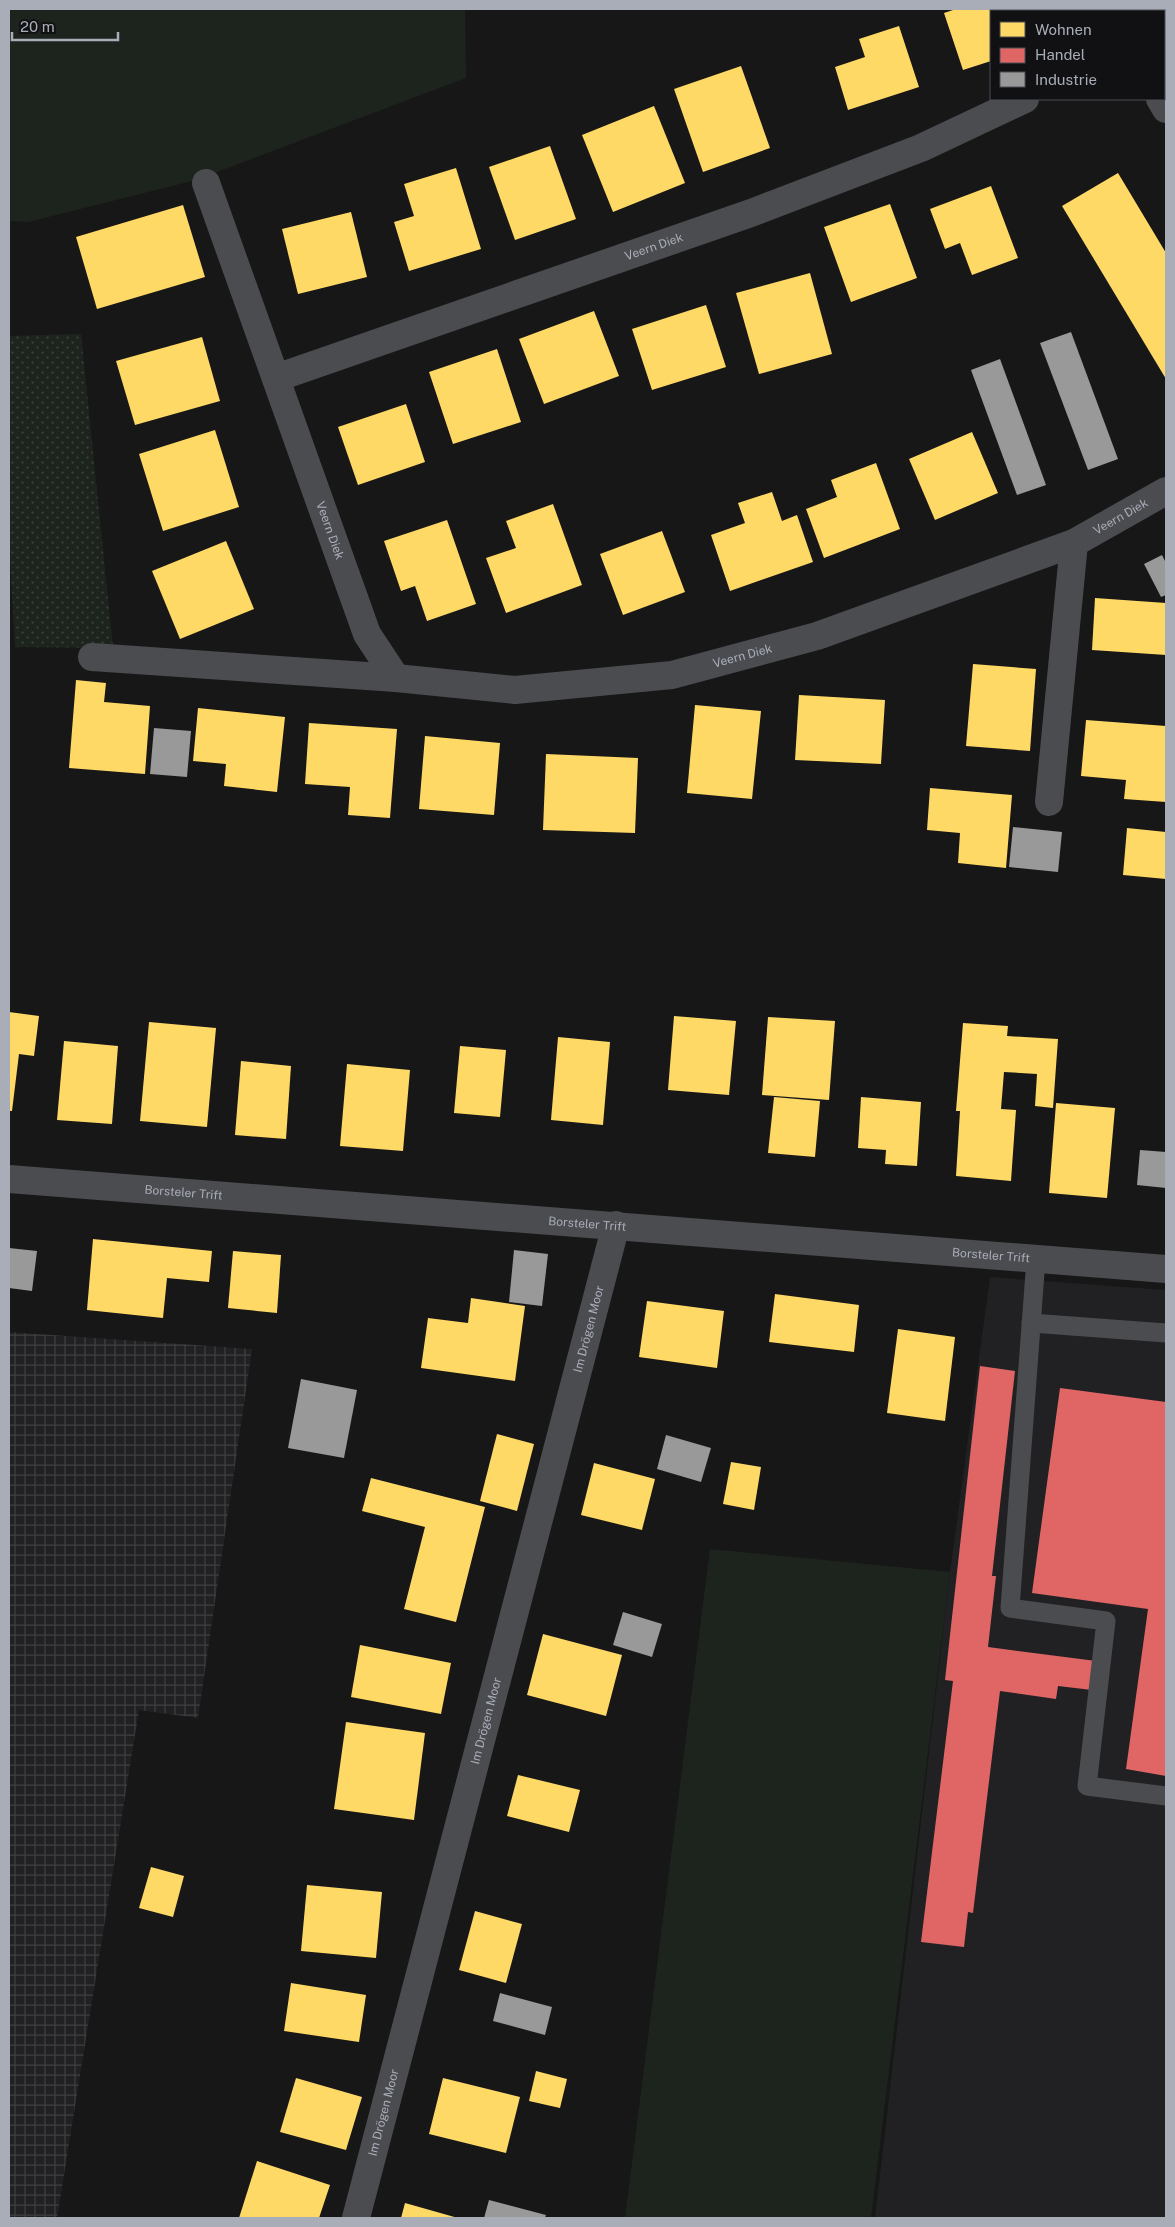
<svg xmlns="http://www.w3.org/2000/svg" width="1175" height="2227" font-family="'Public Sans',sans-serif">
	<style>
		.built { fill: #212123 }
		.industrial { fill: url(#industrial-grid) }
		.grass { fill: #1d241e }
		.park { fill: url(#park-dots) }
		.homes { fill: #ffd966 }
		.shops { fill: #e06666 }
		.industry { fill: #999 }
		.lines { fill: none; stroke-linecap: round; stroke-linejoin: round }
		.lane { stroke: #4b4c50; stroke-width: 19 }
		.street { stroke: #4b4c50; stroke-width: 28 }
		.labels { text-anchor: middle; stroke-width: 5; stroke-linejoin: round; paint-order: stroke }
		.street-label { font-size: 12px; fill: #a8adb8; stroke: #111113 }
	</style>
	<defs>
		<pattern id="industrial-grid" width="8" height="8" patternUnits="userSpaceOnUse" patternTransform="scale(1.25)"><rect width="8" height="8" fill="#212123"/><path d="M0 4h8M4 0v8" fill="none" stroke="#3e3f41"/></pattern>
		<pattern id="park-dots" width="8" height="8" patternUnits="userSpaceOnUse" patternTransform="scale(1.25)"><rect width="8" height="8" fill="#1d241e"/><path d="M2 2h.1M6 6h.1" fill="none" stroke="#3b413d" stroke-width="1.8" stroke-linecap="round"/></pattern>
	</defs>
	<rect width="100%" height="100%" fill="#171717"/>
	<path class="built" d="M990 1277 1166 1290V2218H875L950 1572Z"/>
	<path class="industrial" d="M9 1332 252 1349 198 1718 139 1710 57 2218H9Z"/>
	<g class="grass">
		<path d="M9 9H465L466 78 196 180 28 222 9 221Z"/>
		<path d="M710 1549 950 1572 871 2218H625Z"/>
	</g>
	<path class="park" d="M81 334 113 648 15 647 9 539V336Z"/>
	<g class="homes">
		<path d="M956 9H1008L1009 11H991V61L963 70 944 13Z"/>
		<path d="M899 26 919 87 848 110 835 67 865 57 859 39Z"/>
		<path d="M741 66 770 148 703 172 674 89Z"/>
		<path d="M654 106 685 183 613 212 582 135Z"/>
		<path d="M550 146 576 219 515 240 489 167Z"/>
		<path d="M456 168 481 249 409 271 394 222 414 216 404 184Z"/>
		<path d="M1118 173 1166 253V379L1062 206Z"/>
		<path d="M991 186 1018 258 972 275 960 243 945 249 930 209Z"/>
		<path d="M890 204 917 278 851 302 824 227Z"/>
		<path d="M183 205 205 277 97 309 76 237Z"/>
		<path d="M351 212 367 277 298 294 282 229Z"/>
		<path d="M810 273 832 354 759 374 736 293Z"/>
		<path d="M706 305 726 367 652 390 632 329Z"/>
		<path d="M594 311 619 376 544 404 519 339Z"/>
		<path d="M202 337 220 401 135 425 116 361Z"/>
		<path d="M497 349 521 422 453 444 429 372Z"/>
		<path d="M406 404 425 462 358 485 338 427Z"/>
		<path d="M215 430 239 507 163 531 139 454Z"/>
		<path d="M972 432 998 493 935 520 909 459Z"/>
		<path d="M876 463 900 529 824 558 806 509 837 497 831 480Z"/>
		<path d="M772 492 782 521 797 515 813 562 730 591 711 535 745 523 738 503Z"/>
		<path d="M553 504 582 585 506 613 486 558 516 548 506 521Z"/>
		<path d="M447 520 476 604 427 621 415 586 401 591 384 541Z"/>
		<path d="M662 531 685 592 623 615 600 554Z"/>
		<path d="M226 541 254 609 180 639 152 571Z"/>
		<path d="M1095 598 1166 603V655L1092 650Z"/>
		<path d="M973 664 1036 669 1030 751 966 746Z"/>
		<path d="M76 680 106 683 104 702 150 706 145 774 69 768Z"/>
		<path d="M799 695 885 700 881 764 795 760Z"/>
		<path d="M695 705 761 711 752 799 687 793Z"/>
		<path d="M198 708 285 717 277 792 224 786 226 764 193 761Z"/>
		<path d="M1086 720 1166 726V802L1124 799 1126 780 1081 776Z"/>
		<path d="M309 723 397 729 390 818 348 815 350 787 305 784Z"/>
		<path d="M425 736 500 743 494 815 419 809Z"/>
		<path d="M546 754 638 758 635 833 543 830Z"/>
		<path d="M930 788 1012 795 1006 868 958 863 960 833 927 830Z"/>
		<path d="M1127 828 1166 832V879L1123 875Z"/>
		<path d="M9 1012 39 1016 34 1056 19 1054 12 1111H9Z"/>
		<path d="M674 1016 736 1021 729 1095 668 1090Z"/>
		<path d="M768 1017 835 1021 829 1100 762 1095Z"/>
		<path d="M149 1022 216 1028 207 1127 140 1121Z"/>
		<path d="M963 1023 1008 1026 1007 1036 1058 1039 1053 1108 1035 1106 1037 1074 1004 1072 1001 1109 1016 1110 1011 1181 956 1176 960 1111H956Z"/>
		<path d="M558 1037 610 1042 603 1125 551 1120Z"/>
		<path d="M64 1041 118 1046 112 1124 57 1120Z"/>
		<path d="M460 1046 506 1050 500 1117 454 1113Z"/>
		<path d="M241 1061 291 1066 286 1139 235 1135Z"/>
		<path d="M347 1064 410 1070 403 1151 340 1146Z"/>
		<path d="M774 1097 820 1101 815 1157 768 1153Z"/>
		<path d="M861 1097 921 1102 917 1166 885 1164 886 1150 858 1148Z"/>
		<path d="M1056 1103 1115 1108 1107 1198 1049 1193Z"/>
		<path d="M93 1239 212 1251 209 1282 167 1278 163 1318 87 1310Z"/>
		<path d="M233 1251 281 1255 277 1313 228 1308Z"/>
		<path d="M775 1294 859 1305 854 1352 769 1342Z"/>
		<path d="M471 1298 525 1306 515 1381 421 1368 428 1318 468 1323Z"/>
		<path d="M647 1301 724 1311 717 1368 639 1357Z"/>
		<path d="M898 1329 955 1337 945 1421 887 1413Z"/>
		<path d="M497 1434 534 1444 517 1511 480 1501Z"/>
		<path d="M731 1462 761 1467 754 1510 723 1504Z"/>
		<path d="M594 1463 655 1479 642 1530 581 1515Z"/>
		<path d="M371 1478 485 1507 456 1622 404 1609 425 1527 362 1511Z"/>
		<path d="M543 1634 622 1655 606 1716 527 1695Z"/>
		<path d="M360 1645 451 1663 441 1714 351 1697Z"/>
		<path d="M346 1722 425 1733 414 1820 334 1809Z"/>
		<path d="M518 1775 580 1790 569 1832 507 1816Z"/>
		<path d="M151 1867 184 1876 173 1917 139 1908Z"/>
		<path d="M307 1885 382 1892 376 1958 301 1951Z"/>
		<path d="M475 1911 522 1924 506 1983 459 1970Z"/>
		<path d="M291 1983 366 1995 359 2042 284 2031Z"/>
		<path d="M536 2071 567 2079 560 2108 529 2101Z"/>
		<path d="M296 2078 362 2097 346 2150 280 2132Z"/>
		<path d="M443 2078 520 2097 506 2153 429 2134Z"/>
		<path d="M257 2161 330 2185 319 2218H239Z"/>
		<path d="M405 2203 458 2218H401Z"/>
	</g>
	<g class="shops">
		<path d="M980 1366 1015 1371 992 1576H996L988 1647 1096 1661 1092 1690 1058 1686 1056 1699 1000 1691 973 1913 968 1912 964 1947 921 1942 953 1681 945 1680Z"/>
		<path d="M1060 1388 1166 1402V1776L1126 1769 1148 1609 1032 1593Z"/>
	</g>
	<g class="industry">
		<path d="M1071 332 1118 459 1088 470 1040 343Z"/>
		<path d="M1000 359 1046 485 1017 495 971 370Z"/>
		<path d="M1162 555 1166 563V595L1161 597 1144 564Z"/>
		<path d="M154 728 191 731 187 777 150 774Z"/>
		<path d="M1013 827 1062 832 1058 872 1009 867Z"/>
		<path d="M1140 1150 1166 1152V1188L1137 1185Z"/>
		<path d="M9 1248 37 1251 32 1291 9 1288Z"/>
		<path d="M514 1250 548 1254 542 1306 509 1302Z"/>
		<path d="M301 1379 357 1390 344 1458 288 1448Z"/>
		<path d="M666 1435 711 1448 701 1482 657 1469Z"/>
		<path d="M623 1612 662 1624 652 1657 613 1645Z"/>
		<path d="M500 1993 552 2007 545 2035 493 2021Z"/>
		<path d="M489 2200 546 2215 545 2218H484Z"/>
	</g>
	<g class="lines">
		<g class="lane">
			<path d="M1036 1259 1010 1608 1106 1621 1087 1786 1166 1796"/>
			<path d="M1031 1323 1166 1333"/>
		</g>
		<g class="street">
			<path d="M1116 11 1121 9"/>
			<path d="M1160 99 1166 109"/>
			<path id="s1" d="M206 183 367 634 396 678"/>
			<path id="s2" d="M276 378 751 213 921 148 1025 99"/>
			<path id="s3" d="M92 657 396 678 515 690 672 675 817 636 1074 543 1166 491"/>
			<path d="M1049 802 1074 543"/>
			<path id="s4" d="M9 1179 1166 1269"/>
			<path id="s5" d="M356 2218 616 1225"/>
		</g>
	</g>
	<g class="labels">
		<g class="street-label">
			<text dy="4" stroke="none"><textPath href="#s2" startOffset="400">Veern Diek</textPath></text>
			<text dy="4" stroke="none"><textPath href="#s3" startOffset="1059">Veern Diek</textPath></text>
			<text dy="4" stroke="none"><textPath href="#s1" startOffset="369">Veern Diek</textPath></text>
			<text dy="4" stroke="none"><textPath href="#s3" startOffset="655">Veern Diek</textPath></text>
			<text dy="4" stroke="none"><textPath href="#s4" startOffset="175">Borsteler Trift</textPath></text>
			<text dy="4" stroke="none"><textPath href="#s4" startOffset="580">Borsteler Trift</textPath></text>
			<text dy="4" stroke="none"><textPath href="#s4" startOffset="985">Borsteler Trift</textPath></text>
			<text dy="4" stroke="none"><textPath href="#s5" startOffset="919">Im Drögen Moor</textPath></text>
			<text dy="4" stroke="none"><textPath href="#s5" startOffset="514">Im Drögen Moor</textPath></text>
			<text dy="4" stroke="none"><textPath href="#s5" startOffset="109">Im Drögen Moor</textPath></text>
		</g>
	</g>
	<rect width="1175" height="2227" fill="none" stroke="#a8adb8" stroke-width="20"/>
	<rect x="990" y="10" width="175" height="90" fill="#111113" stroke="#4d4f55"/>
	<rect x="1000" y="22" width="25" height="15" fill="#ffd966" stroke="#4d4f55"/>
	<text x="1035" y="35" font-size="15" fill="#a8adb8">Wohnen</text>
	<rect x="1000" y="48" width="25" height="15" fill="#e06666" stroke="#4d4f55"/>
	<text x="1035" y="60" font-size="15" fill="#a8adb8">Handel</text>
	<rect x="1000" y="72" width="25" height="15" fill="#999999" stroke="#4d4f55"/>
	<text x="1035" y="85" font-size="15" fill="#a8adb8">Industrie</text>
	<path d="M12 32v8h106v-8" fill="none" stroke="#a8adb8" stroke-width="2.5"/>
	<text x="20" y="32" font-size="15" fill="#a8adb8" stroke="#111113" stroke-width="4" paint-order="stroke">20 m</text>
</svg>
